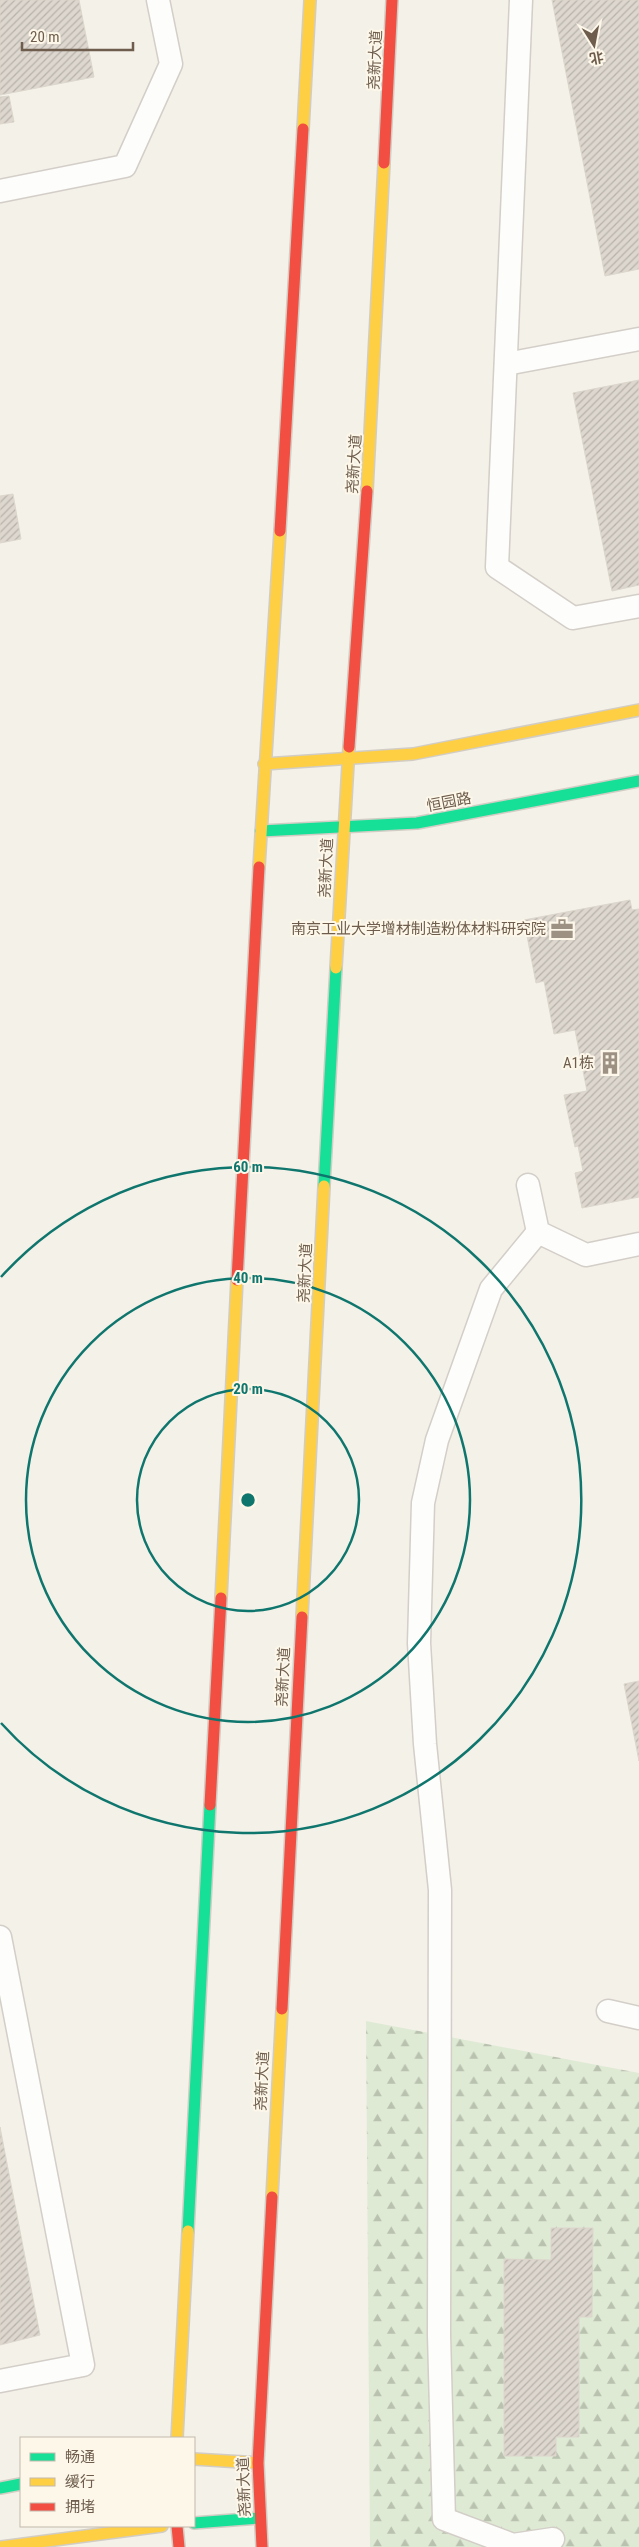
<svg xmlns="http://www.w3.org/2000/svg" width="639" height="2547" font-family="'Roboto Condensed','Noto Sans SC',sans-serif">
	<style>
		.forest { fill: url(#forest-firs) }
		.building { fill: url(#building-hatch); stroke: #dcd6cc }
		.lines { fill: none; stroke-linecap: round; stroke-linejoin: round }
		.lane-casing { stroke: #d3cec7; stroke-width: 25 }
		.fast-casing { stroke: #d2cdc4; stroke-width: 14 }
		.slow-casing { stroke: #d2cdc4; stroke-width: 14 }
		.jam-casing { stroke: #d2cdc4; stroke-width: 14 }
		.lane { stroke: #fdfdfc; stroke-width: 22 }
		.fast { stroke: #16e098; stroke-width: 11 }
		.slow { stroke: #ffcf43; stroke-width: 11 }
		.jam { stroke: #f24e42; stroke-width: 11 }
		.ring { fill: none; stroke: #0f766e; stroke-width: 2.5 }
		.labels { text-anchor: middle; stroke-width: 4; stroke-linejoin: round; paint-order: stroke }
		.street-label { font-size: 15px; fill: #6e5d4d; stroke: #fcf7e9 }
		.poi-label { font-size: 15px; fill: #6e5d4d; stroke: #fcf7e9; text-anchor: end }
		.centre { fill: #0f766e; stroke: #fcf7e9; stroke-width: 2.5 }
		.ring-label { font-size: 15px; text-anchor: middle; font-weight: bold; fill: #0f766e; stroke: #fcf7e9; stroke-width: 4; stroke-linejoin: round; paint-order: stroke }
	</style>
	<defs>
		<pattern id="forest-firs" width="22" height="20" patternUnits="userSpaceOnUse" patternTransform="scale(1.25)"><rect width="22" height="20" fill="#dfead5"/><path d="M5 1l3.5 6h-7zM16 11l3.5 6h-7z" fill="#b9c1af"/></pattern>
		<pattern id="building-hatch" width="6" height="6" patternUnits="userSpaceOnUse" patternTransform="scale(1.25)"><rect width="6" height="6" fill="#ddd7cf"/><path d="M-1 1l2-2M0 6l6-6M5 7l2-2" fill="none" stroke="#b7b2aa"/></pattern>
	</defs>
	<rect width="100%" height="100%" fill="#f4f1e9"/>
	<path class="forest" d="M366 2021 639 2073V2547H370Z"/>
	<g class="building">
		<path d="M0 0H79L94 77 0 95Z"/>
		<path d="M552 0H639V269L605 276Z"/>
		<path d="M9 96 14 122 0 124V97Z"/>
		<path d="M639 380V585L612 591 573 393Z"/>
		<path d="M13 494 21 539 0 543V496Z"/>
		<path d="M630 900 632 910 639 909V1197L582 1208 575 1173 583 1171 578 1146 575 1147 564 1095 587 1091 575 1030 554 1034 544 981 536 983 524 920Z"/>
		<path d="M639 1681V1761L624 1684Z"/>
		<path d="M0 2127 40 2335 0 2345Z"/>
		<path d="M551 2228H593L592 2317H579V2437H556V2456H504V2259L551 2260Z"/>
	</g>
	<g class="lines">
		<defs>
			<g id="lane">
				<path d="M521 0 497 567 573 618 639 606"/>
				<path d="M0 191 125 166 171 64 158 0"/>
				<path d="M506 364 639 339"/>
				<path d="M528 1185 538 1232 586 1255 639 1244"/>
				<path d="M538 1232 491 1289 437 1440 423 1503 419 1643 425 1744 440 1890 439 2335 444 2519 513 2545 553 2539"/>
				<path d="M0 1937 83 2365 0 2381"/>
				<path d="M608 2011 639 2018"/>
			</g>
			<g id="fast">
				<path d="M261 831 417 823 639 781"/>
				<path d="M324 1186 336 968"/>
				<path d="M188 2231 210 1805"/>
				<path d="M0 2488 21 2484"/>
				<path d="M194 2523 260 2518"/>
			</g>
			<g id="slow">
				<path d="M303 129 310 0"/>
				<path d="M367 491 384 163"/>
				<path d="M264 764 413 754 639 710"/>
				<path d="M259 867 280 531"/>
				<path d="M336 968 349 747"/>
				<path d="M221 1598 237 1280"/>
				<path d="M302 1617 324 1186"/>
				<path d="M272 2197 282 2009"/>
				<path d="M177 2438 188 2231"/>
				<path d="M194 2459 258 2463"/>
				<path d="M1 2547 162 2526"/>
			</g>
			<g id="jam">
				<path d="M384 163 392 0"/>
				<path d="M280 531 303 129"/>
				<path d="M349 747 367 491"/>
				<path d="M237 1280 259 867"/>
				<path d="M210 1805 221 1598"/>
				<path d="M282 2009 302 1617"/>
				<path d="M177 2526 179 2547"/>
				<path d="M262 2547 258 2463 272 2197"/>
			</g>
		</defs>
		<use href="#lane" class="lane-casing"/>
		<use href="#fast" class="fast-casing"/>
		<use href="#slow" class="slow-casing"/>
		<use href="#jam" class="jam-casing"/>
		<use href="#lane" class="lane"/>
		<use href="#fast" class="fast"/>
		<use href="#slow" class="slow"/>
		<use href="#jam" class="jam"/>
	</g>
	<g class="ring">
		<circle cx="248" cy="1500" r="111"/>
		<circle cx="248" cy="1500" r="222"/>
		<path d="M1 1277A333 333 0 1 1 1 1723"/>
	</g>
	<defs>
		<symbol id="office-bare" viewBox="-9 -9 18 18"><path d="M-6-3h4V-5.5h4V-3h4V5H-6ZM-1-4.5V-3h2v-1.5ZM-6 0V1H6V0Z" fill="#9d9184" stroke="#fcf7e9" stroke-width="2.5" paint-order="stroke"/></symbol>
		<symbol id="building-bare" viewBox="-9 -9 18 18"><path d="M-4-6H4V6H1V3H-1V6H-4ZM-2.5-4.3h1.7v1.8h-1.7ZM.8-4.3h1.7v1.8H.8ZM-2.5-1h1.7V.8h-1.7ZM.8-1h1.7V.8H.8Z" fill="#9d9184" stroke="#fcf7e9" stroke-width="2.5" paint-order="stroke"/></symbol>
	</defs>
	<g fill-rule="evenodd">
		<use href="#office-bare" x="546" y="913" width="32" height="32"/>
		<use href="#building-bare" x="594" y="1047" width="32" height="32"/>
	</g>
	<g class="labels">
		<g class="street-label">
			<text transform="translate(375 60) rotate(-87)" y="5">尧新大道</text>
			<text transform="translate(354 464) rotate(-86)" y="5">尧新大道</text>
			<text transform="translate(449 802) rotate(-11)" y="5">恒园路</text>
			<text transform="translate(326 868) rotate(-87)" y="5">尧新大道</text>
			<text transform="translate(305 1273) rotate(-87)" y="5">尧新大道</text>
			<text transform="translate(283 1677) rotate(-87)" y="5">尧新大道</text>
			<text transform="translate(262 2081) rotate(-87)" y="5">尧新大道</text>
			<text transform="translate(244 2487) rotate(-92)" y="5">尧新大道</text>
		</g>
		<g class="poi-label">
			<text x="546" y="934">南京工业大学增材制造粉体材料研究院</text>
			<text x="594" y="1068">A1栋</text>
		</g>
	</g>
	<circle cx="248" cy="1500" r="8" class="centre"/>
	<g class="ring-label">
		<text x="248" y="1172">60 m</text>
		<text x="248" y="1283">40 m</text>
		<text x="248" y="1394">20 m</text>
	</g>
	<rect x="20" y="2437" width="175" height="90" fill="#fcf7e9" stroke="#c3b9ab"/>
	<rect x="30" y="2453" width="25" height="8" fill="#16e098" stroke="#c3b9ab"/>
	<text x="65" y="2462" font-size="15" fill="#6e5d4d">畅通</text>
	<rect x="30" y="2478" width="25" height="8" fill="#ffcf43" stroke="#c3b9ab"/>
	<text x="65" y="2487" font-size="15" fill="#6e5d4d">缓行</text>
	<rect x="30" y="2503" width="25" height="8" fill="#f24e42" stroke="#c3b9ab"/>
	<text x="65" y="2512" font-size="15" fill="#6e5d4d">拥堵</text>
	<g transform="translate(594 45) rotate(169)" stroke="#fcf7e9" stroke-width="4" paint-order="stroke">
	<path d="M0-4L9 19L0 12L-9 19Z" fill="#6e5d4d"/>
	<text y="-8" font-size="14" font-weight="bold" text-anchor="middle" fill="#6e5d4d">北</text>
	</g>
	<path d="M22 42v8h111v-8" fill="none" stroke="#6e5d4d" stroke-width="2.5"/>
	<text x="30" y="42" font-size="15" fill="#6e5d4d" stroke="#fcf7e9" stroke-width="4" paint-order="stroke">20 m</text>
</svg>
